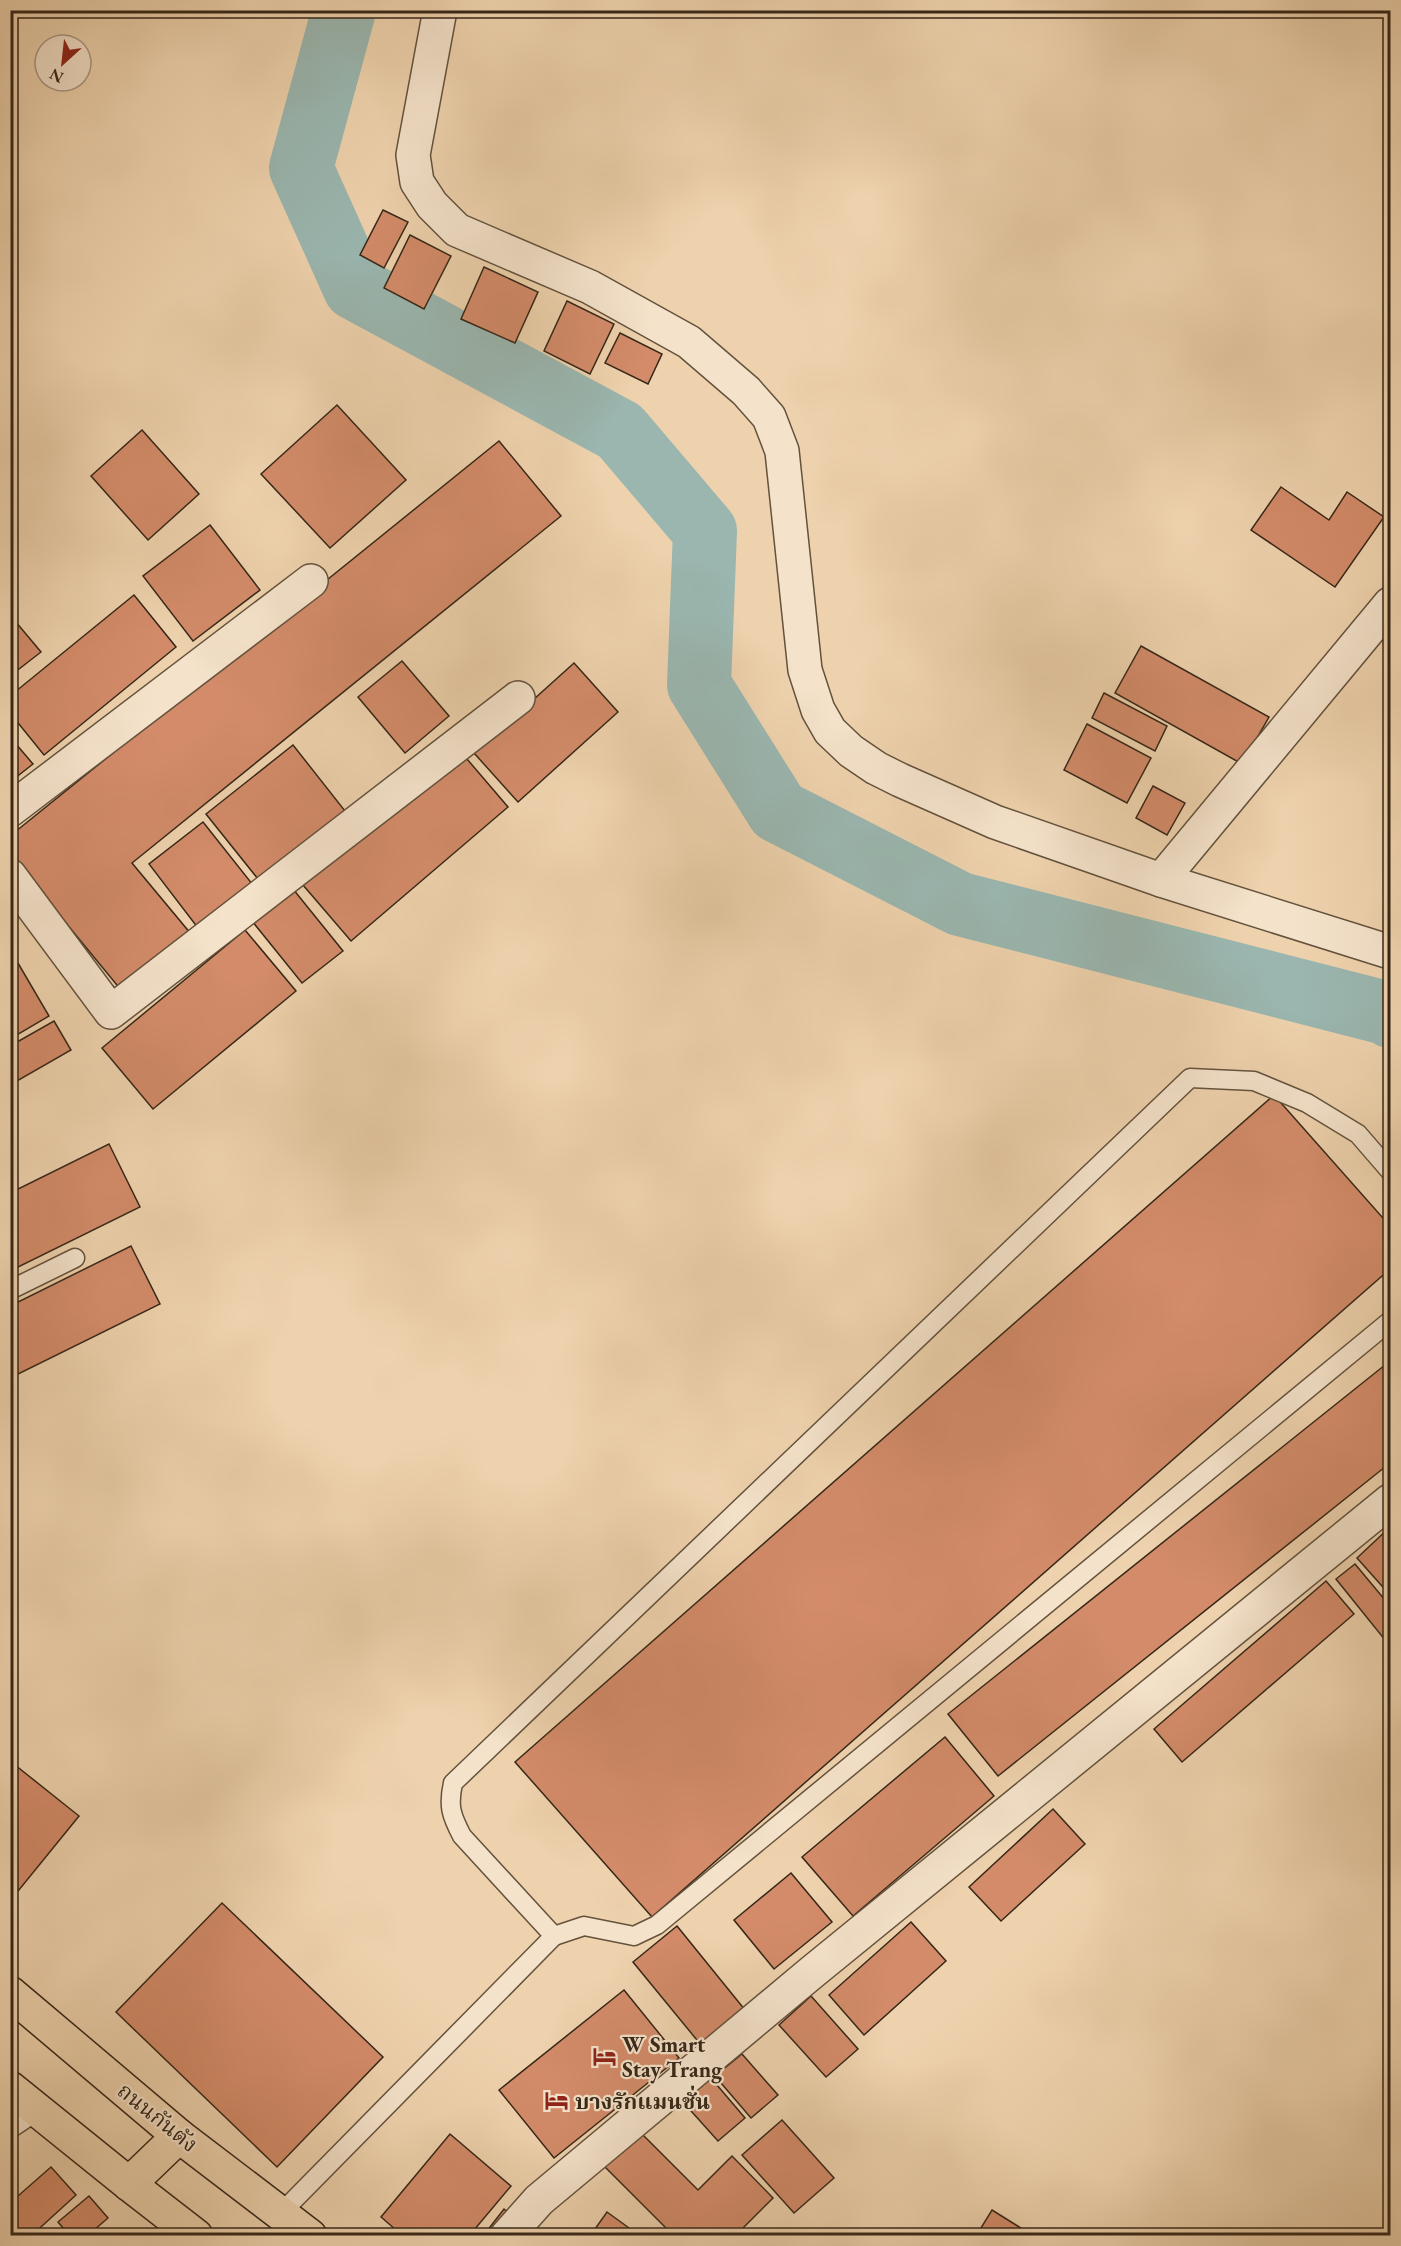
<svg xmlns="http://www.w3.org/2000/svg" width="1401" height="2246" font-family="'EB Garamond','Noto Serif Thai',serif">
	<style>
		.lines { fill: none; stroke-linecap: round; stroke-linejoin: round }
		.river { stroke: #9ab6af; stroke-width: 64 }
		.building { fill: #d38b69; stroke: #362718; stroke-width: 1.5 }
		.lane-casing { stroke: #64523d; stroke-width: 21 }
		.street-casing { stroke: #64523d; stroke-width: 36 }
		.primary-casing { stroke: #362718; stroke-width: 36 }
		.lane { stroke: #f4e2ca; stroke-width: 18 }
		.street { stroke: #f4e2ca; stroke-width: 33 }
		.primary { stroke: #eed2ad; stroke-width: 33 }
		.labels { text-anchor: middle; stroke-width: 4.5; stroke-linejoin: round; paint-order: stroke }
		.poi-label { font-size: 22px; font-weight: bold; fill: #362718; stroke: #f4e2ca; text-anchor: start }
		.street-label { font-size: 22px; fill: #362718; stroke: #f4e2ca }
	</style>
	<rect width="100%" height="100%" fill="#eed2ad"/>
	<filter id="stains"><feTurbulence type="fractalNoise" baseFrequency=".00333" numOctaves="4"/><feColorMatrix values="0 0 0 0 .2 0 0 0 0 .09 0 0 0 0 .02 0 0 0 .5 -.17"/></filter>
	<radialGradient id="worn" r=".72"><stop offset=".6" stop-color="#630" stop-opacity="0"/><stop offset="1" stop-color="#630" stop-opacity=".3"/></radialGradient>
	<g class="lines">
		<path class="river" d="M344 10 301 168 355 288 620 431 705 531 699 685 778 811 960 904 1386 1013 1390 1016"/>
	</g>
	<g class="building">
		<path d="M383 210 408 222 384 268 360 255Z"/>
		<path d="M410 235 451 256 424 309 384 288Z"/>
		<path d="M484 267 538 292 515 343 461 319Z"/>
		<path d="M567 301 614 324 590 374 544 351Z"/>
		<path d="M620 333 662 354 648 384 605 363Z"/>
		<path d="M337 405 406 480 330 548 261 474Z"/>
		<path d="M142 430 199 494 148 540 91 476Z"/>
		<path d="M499 441 561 516 132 863 191 934 121 990 10 855V836Z"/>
		<path d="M1281 487 1329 520 1347 492 1384 517 1335 587 1251 530Z"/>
		<path d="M210 525 260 590 193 641 143 576Z"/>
		<path d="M134 595 176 647 44 755 10 713V696Z"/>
		<path d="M10 615 41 652 10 676Z"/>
		<path d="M1141 646 1269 717 1242 764 1115 693Z"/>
		<path d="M402 661 449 716 405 753 358 697Z"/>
		<path d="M574 663 618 712 518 802 474 753Z"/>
		<path d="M1104 693 1167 726 1155 751 1092 718Z"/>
		<path d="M1087 724 1151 758 1127 803 1064 770Z"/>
		<path d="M10 737 33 764 10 782Z"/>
		<path d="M293 745 349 816 262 884 206 814Z"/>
		<path d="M461 752 508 807 351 941 303 885Z"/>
		<path d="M1153 786 1185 803 1167 835 1136 818Z"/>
		<path d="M203 822 253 885 198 928 149 864Z"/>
		<path d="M293 889 343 951 302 983 252 921Z"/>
		<path d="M245 930 296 991 153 1109 102 1048Z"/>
		<path d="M15 958 49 1016 10 1039V960Z"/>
		<path d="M54 1021 71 1050 10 1085V1046Z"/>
		<path d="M1274 1095 1390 1226V1269L652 1917 515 1762Z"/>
		<path d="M109 1144 140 1207 10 1271V1193Z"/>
		<path d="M131 1246 160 1304 10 1378V1306Z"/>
		<path d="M1390 1361V1463L998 1776 948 1714Z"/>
		<path d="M1390 1527V1595L1357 1558Z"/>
		<path d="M1355 1564 1390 1606V1635L1385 1640 1336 1579Z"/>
		<path d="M1326 1581 1354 1614 1182 1762 1154 1729Z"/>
		<path d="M945 1737 994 1796 853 1916 802 1857Z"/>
		<path d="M10 1761 79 1816 10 1901Z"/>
		<path d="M1053 1809 1085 1844 1001 1921 969 1887Z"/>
		<path d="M791 1873 832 1922 774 1969 734 1920Z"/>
		<path d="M222 1903 383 2057 277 2167 116 2012Z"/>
		<path d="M911 1922 946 1961 864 2035 829 1995Z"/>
		<path d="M677 1926 745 2010 701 2045 633 1962Z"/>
		<path d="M624 1990 679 2058 554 2158 499 2090Z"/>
		<path d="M811 1996 858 2049 826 2077 779 2025Z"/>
		<path d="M742 2054 778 2095 751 2118 715 2076Z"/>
		<path d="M711 2078 745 2118 718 2141 683 2102Z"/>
		<path d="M782 2120 834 2178 794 2213 742 2155Z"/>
		<path d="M637 2129 698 2190 732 2156 773 2198 735 2236H674L602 2164Z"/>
		<path d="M450 2134 511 2186 469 2236H403L381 2217Z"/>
		<path d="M51 2167 76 2195 31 2236H10V2203Z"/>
		<path d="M89 2196 108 2218 87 2236H70L58 2222Z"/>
		<path d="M504 2209 537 2236H483Z"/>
		<path d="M992 2210 1032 2235 1031 2236H976Z"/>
		<path d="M607 2212 640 2236H590Z"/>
	</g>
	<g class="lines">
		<defs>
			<g id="lane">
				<path d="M10 1290 75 1258"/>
				<path d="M554 1936 584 1926 634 1936 657 1925 1390 1321"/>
				<path d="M281 2213 554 1936 462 1836C451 1815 448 1806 453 1783L1190 1078 1254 1081 1307 1103 1358 1134 1390 1171"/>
			</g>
			<g id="street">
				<path d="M440 10 413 155 417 182 432 205 457 230 590 287 689 342 746 391 769 417 782 451 805 670 818 710 830 731 851 751 876 768 900 780 995 822 1161 880 1390 952"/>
				<path d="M10 810 311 581"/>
				<path d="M10 876 111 1012 518 698"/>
				<path d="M1161 880 1390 604"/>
				<path d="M10 2120 31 2106"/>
				<path d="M507 2236 539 2200 811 1973 1390 1501"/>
			</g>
			<g id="primary">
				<path d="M10 1993 179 2136 310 2236"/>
				<path d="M10 2088 129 2184 196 2236"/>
				<path d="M129 2184 179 2136"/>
			</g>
		</defs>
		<use href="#lane" class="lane-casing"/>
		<use href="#street" class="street-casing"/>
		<use href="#primary" class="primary-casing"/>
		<use href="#lane" class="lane"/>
		<use href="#street" class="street"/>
		<use href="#primary" class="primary"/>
	</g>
	<defs>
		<symbol id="hotel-bare" viewBox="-9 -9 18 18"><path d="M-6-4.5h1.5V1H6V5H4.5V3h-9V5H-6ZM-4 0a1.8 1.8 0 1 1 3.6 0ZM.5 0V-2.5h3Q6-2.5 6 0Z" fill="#8f2418" stroke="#f4e2ca" stroke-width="2.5" paint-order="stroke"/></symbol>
	</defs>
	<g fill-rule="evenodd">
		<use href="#hotel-bare" x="588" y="2040" width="33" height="33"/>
		<use href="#hotel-bare" x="540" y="2084" width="33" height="33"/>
	</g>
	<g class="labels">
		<g class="poi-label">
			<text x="622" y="2052">W Smart<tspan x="622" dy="25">Stay Trang</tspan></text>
			<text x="575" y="2109">บางรักแมนชั่น</text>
		</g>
		<g class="street-label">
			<text transform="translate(158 2117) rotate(39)" y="8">ถนนกันตัง</text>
		</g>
	</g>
	<rect width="1401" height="2246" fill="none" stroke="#eed2ad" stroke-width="36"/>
	<rect x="12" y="12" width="1377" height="2222" fill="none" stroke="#362718" stroke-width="3"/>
	<rect x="18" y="18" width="1365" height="2210" fill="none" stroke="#362718" stroke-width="1.5"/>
	<g transform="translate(63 63) rotate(207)"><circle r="28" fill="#f4e2ca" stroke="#a89783" stroke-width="1.5"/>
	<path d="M0-4.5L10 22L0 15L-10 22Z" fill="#8f2418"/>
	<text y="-9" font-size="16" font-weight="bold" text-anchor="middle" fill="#362718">N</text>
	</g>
	<rect width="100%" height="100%" filter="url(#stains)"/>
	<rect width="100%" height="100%" fill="url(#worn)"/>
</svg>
